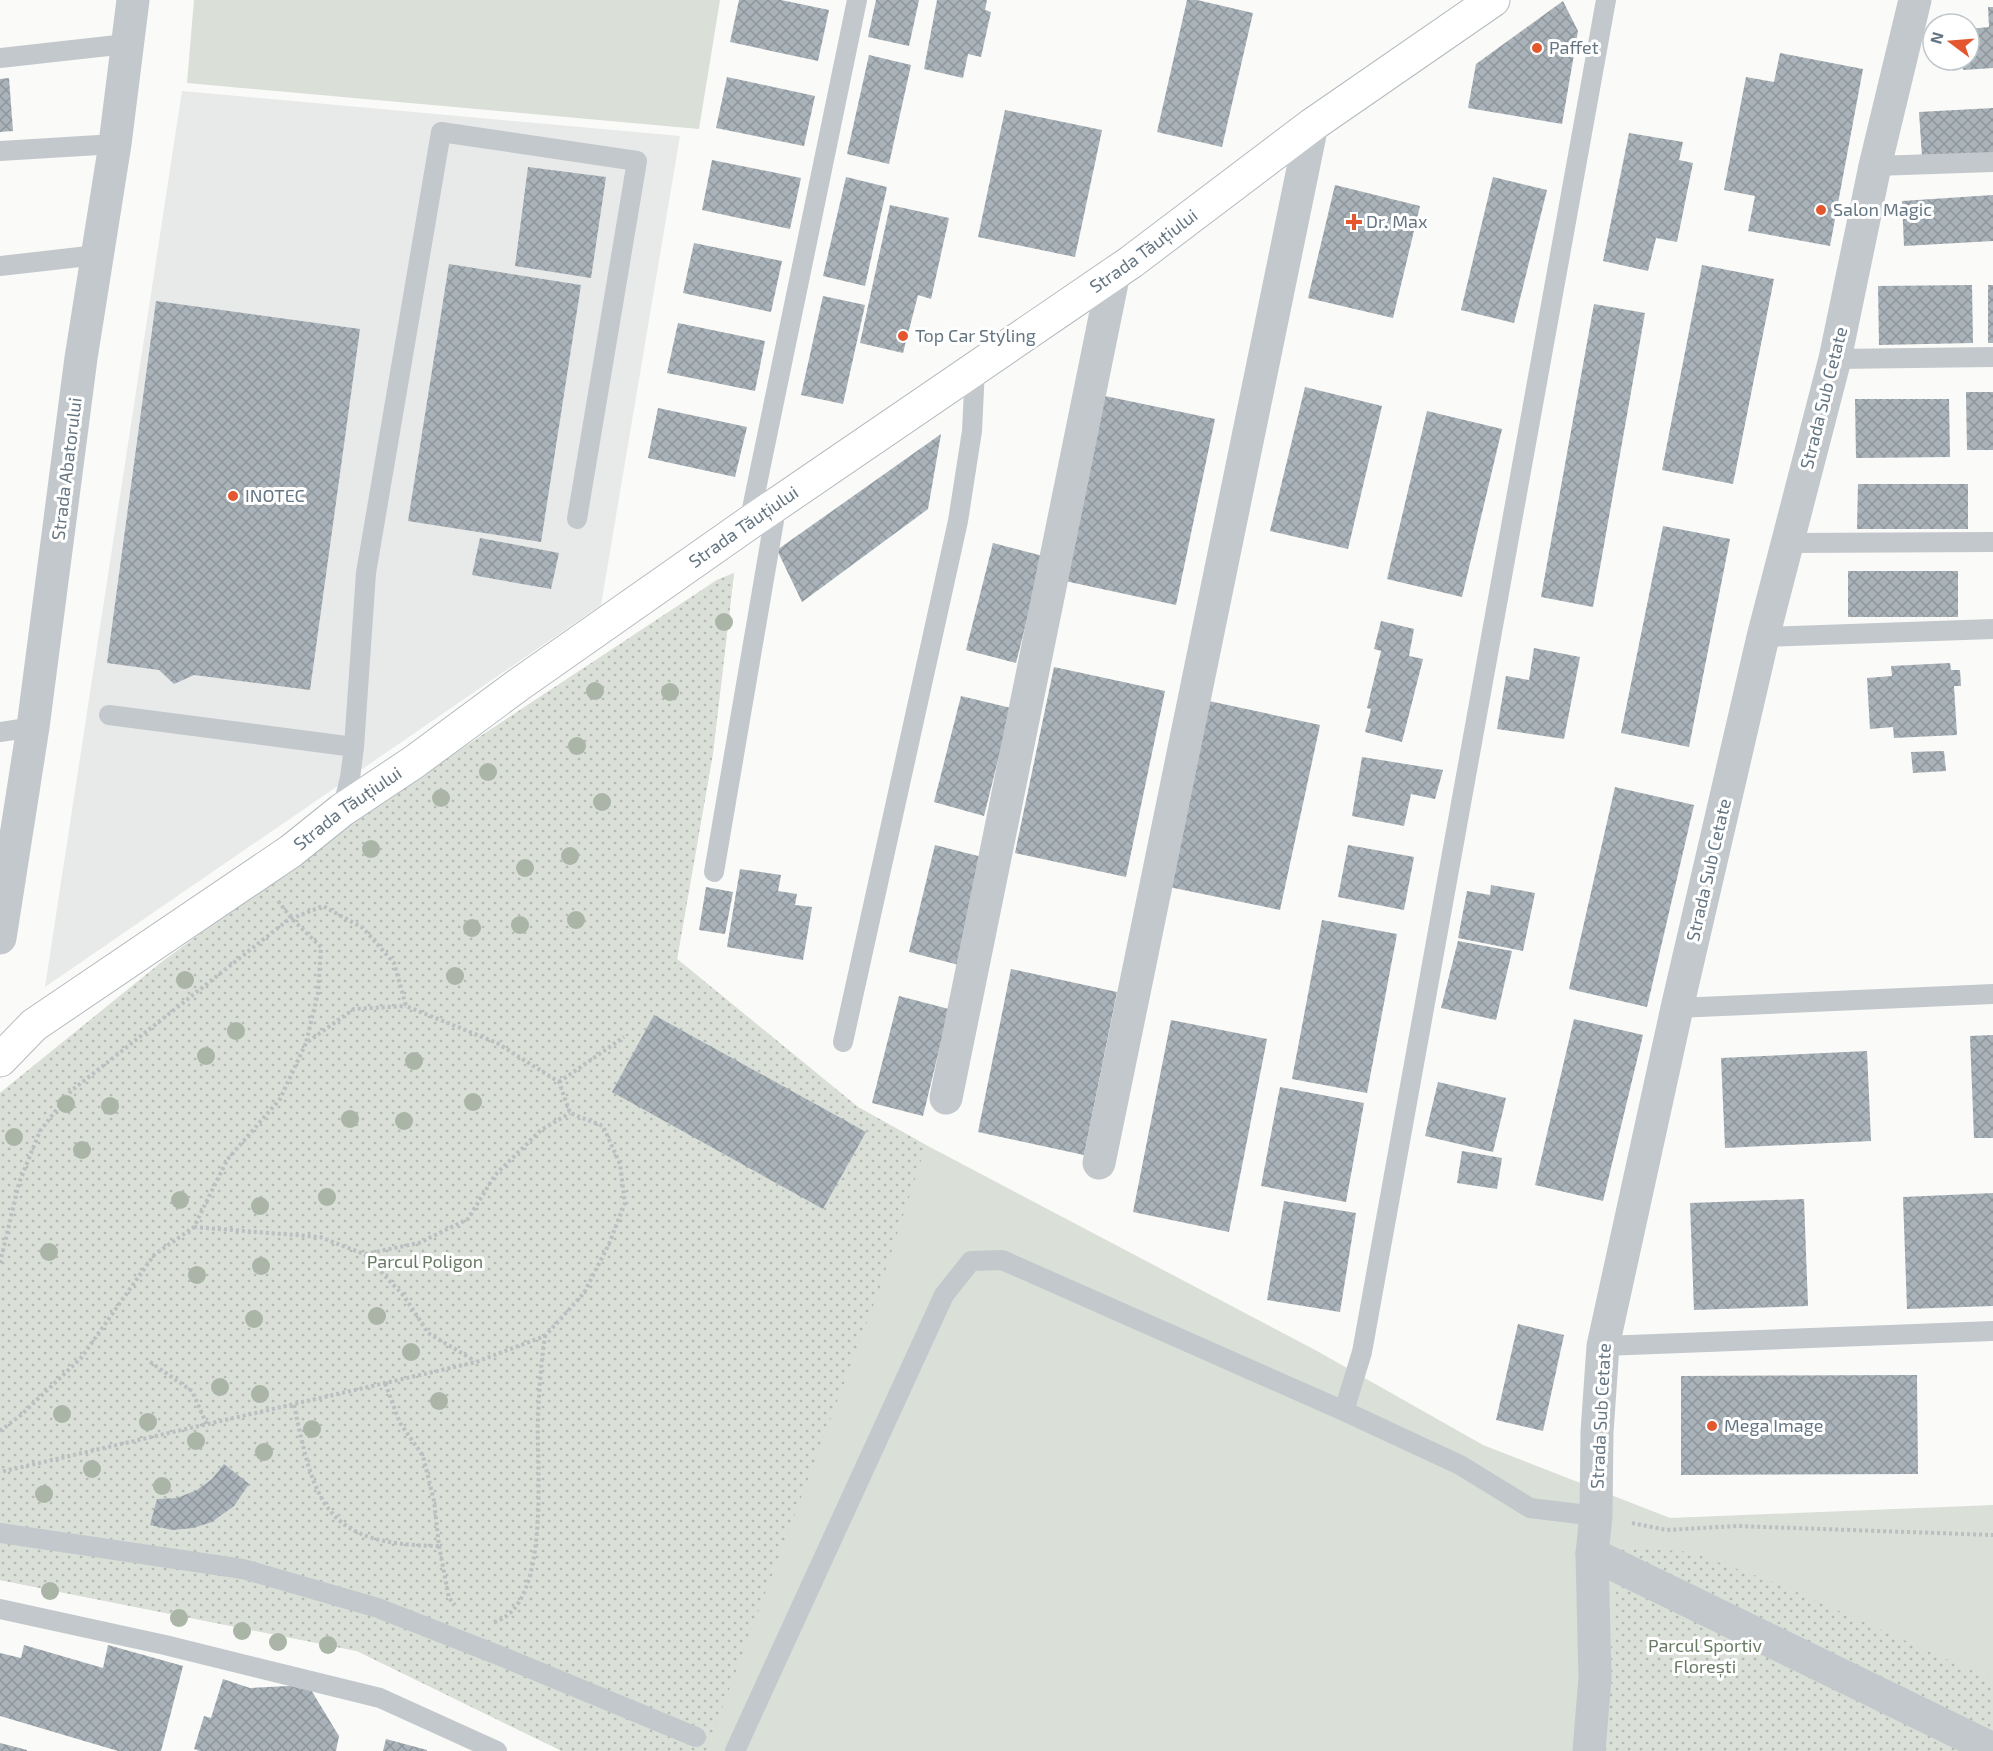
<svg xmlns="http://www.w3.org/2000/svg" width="1993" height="1751" font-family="'Exo 2',sans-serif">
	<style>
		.built { fill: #e8e9e9 }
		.grass { fill: #dadfd7 }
		.park { fill: url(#park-dots) }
		.building { fill: url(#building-cross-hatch) }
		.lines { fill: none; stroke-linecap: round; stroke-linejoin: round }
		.secondary-casing { stroke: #b3babf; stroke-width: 35 }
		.path { stroke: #bbbfc2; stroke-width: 4; stroke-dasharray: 3 3; stroke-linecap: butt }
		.lane { stroke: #c3c8cc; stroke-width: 20 }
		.street { stroke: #c3c8cc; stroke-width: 33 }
		.secondary { stroke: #fff; stroke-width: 33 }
		.tree { fill: #aab4a7 }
		.poi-dot { fill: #e4572e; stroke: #fff; stroke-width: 2 }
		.labels { text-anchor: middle; stroke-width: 6; stroke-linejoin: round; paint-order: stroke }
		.poi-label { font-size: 18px; fill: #657683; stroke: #fff; text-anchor: start }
		.street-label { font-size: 18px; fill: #657683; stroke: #fff }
		.park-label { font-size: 18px; fill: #687a64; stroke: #fff }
	</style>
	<defs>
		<pattern id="park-dots" width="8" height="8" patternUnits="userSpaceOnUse" patternTransform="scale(1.5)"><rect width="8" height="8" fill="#dadfd7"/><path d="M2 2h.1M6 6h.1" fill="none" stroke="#b4b9b4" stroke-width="1.8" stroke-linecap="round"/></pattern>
		<pattern id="building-cross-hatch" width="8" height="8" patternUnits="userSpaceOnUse" patternTransform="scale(1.5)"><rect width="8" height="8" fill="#aab3b9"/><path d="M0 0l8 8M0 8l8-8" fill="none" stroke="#8e969c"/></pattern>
	</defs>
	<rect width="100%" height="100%" fill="#fafaf8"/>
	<path class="built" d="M182 91 680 136 601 605 45 987Z"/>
	<g class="grass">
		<path d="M194 0H720L699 129 187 83Z"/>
		<path d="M734 573 713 753 677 959 858 1107 926 1145 1317 1351 1483 1445 1670 1518 1993 1505V1751H562L357 1651 0 1580V1093L163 961 384 800 717 580Z"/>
	</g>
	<g class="park">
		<path d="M734 573 713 753 677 959 858 1107 926 1145 879 1290 706 1751H562L357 1651 0 1580V1093L163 961 384 800 717 580Z"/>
		<path d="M1620 1546 1690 1552 1779 1584 1993 1680V1751H1602Z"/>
	</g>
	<g class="building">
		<path d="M739 0H781L829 10 818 61 730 42Z"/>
		<path d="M876 0H919L909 46 868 37Z"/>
		<path d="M937 0H987L985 10 991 12 981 57 968 54 963 78 924 69Z"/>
		<path d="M1187 0H1197L1253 13 1222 147 1157 132Z"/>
		<path d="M1563 1 1578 31 1562 124 1468 108 1476 64Z"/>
		<path d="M1988 7H1993V68L1963 70 1962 60H1969V29L1989 27Z"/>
		<path d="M1780 53 1863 69 1830 246 1748 231 1755 196 1724 190 1746 77 1774 82Z"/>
		<path d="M869 55 911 65 889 164 847 154Z"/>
		<path d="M727 77 815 96 804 146 716 128Z"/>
		<path d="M9 78 13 131 0 132V79Z"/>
		<path d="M1993 108V153L1922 157 1919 112Z"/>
		<path d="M1005 110 1102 130 1075 257 978 237Z"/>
		<path d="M1629 133 1683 142 1679 160 1693 163 1677 242 1656 238 1648 271 1603 261Z"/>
		<path d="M712 160 801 178 790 229 702 210Z"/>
		<path d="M528 167 606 177 591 278 515 266Z"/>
		<path d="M846 177 887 187 865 286 823 276Z"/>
		<path d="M1493 177 1547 190 1514 323 1461 310Z"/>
		<path d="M1335 185 1420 206 1393 318 1308 298Z"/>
		<path d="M1993 195V241L1904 246 1902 201Z"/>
		<path d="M890 205 949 218 931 299 918 295 903 353 860 343Z"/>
		<path d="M694 243 782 261 771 312 683 293Z"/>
		<path d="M449 264 581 285 541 542 408 521Z"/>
		<path d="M1702 265 1774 279 1733 484 1662 470Z"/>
		<path d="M1972 285 1973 343 1879 345 1878 286Z"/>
		<rect x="1988" y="285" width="5" height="58"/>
		<path d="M823 296 865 305 843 404 801 395Z"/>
		<path d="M156 301 360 329 310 690 194 675 174 684 159 670 107 663Z"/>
		<path d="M1594 304 1645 313 1593 607 1541 597Z"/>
		<path d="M678 323 765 341 755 391 667 373Z"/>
		<path d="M1305 387 1382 406 1348 549 1270 531Z"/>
		<path d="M1966 392H1993V450H1967Z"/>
		<path d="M1105 396 1215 419 1176 605 1065 581Z"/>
		<path d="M1855 399H1949L1950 457 1856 458Z"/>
		<path d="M658 408 747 427 735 477 648 458Z"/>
		<path d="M1427 411 1502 429 1462 597 1387 579Z"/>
		<path d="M941 434 928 509 802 602 777 550Z"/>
		<path d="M1858 484H1968V529H1857Z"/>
		<path d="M1663 526 1730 539 1689 747 1621 733Z"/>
		<path d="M480 538 559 553 551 589 472 575Z"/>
		<path d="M993 543 1043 556 1016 663 966 650Z"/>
		<rect x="1848" y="571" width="110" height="46"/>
		<path d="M1381 621 1414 629 1409 656 1423 659 1402 742 1365 732 1371 709 1367 708 1381 651 1374 649Z"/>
		<path d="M1534 648 1580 657 1564 739 1497 729 1506 676 1529 680Z"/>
		<path d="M1950 663 1951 670H1960L1961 686H1954L1957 735 1894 738 1893 727 1870 729 1867 678 1892 676 1891 666Z"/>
		<path d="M1054 667 1165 691 1126 877 1015 853Z"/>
		<path d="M961 696 1011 708 984 816 934 802Z"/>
		<path d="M1209 701 1320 725 1280 910 1169 887Z"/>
		<path d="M1944 751 1946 771 1913 773 1911 752Z"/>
		<path d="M1362 757 1443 770 1435 799 1411 794 1404 826 1352 816Z"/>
		<path d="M1615 787 1694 805 1647 1007 1569 989Z"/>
		<path d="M935 845 986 858 959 965 909 952Z"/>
		<path d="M1348 845 1414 857 1404 910 1338 897Z"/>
		<path d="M740 869 781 875 778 891 797 894 795 905 812 907 803 960 727 947Z"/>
		<path d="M1491 885 1535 893 1523 951 1458 938 1467 891 1490 895Z"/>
		<path d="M706 887 733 892 725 934 699 930Z"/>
		<path d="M1322 920 1397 934 1367 1093 1292 1079Z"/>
		<path d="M1458 941 1512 951 1496 1020 1441 1008Z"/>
		<path d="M1011 969 1117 992 1084 1155 978 1132Z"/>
		<path d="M899 996 949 1009 923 1116 872 1103Z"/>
		<path d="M654 1015 866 1132 823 1209 612 1092Z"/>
		<path d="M1574 1019 1643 1035 1603 1201 1535 1185Z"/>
		<path d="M1171 1020 1267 1039 1229 1232 1133 1212Z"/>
		<path d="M1993 1035V1138H1974L1970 1036Z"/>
		<path d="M1867 1051 1871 1141 1725 1148 1721 1058Z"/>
		<path d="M1438 1082 1506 1098 1493 1152 1425 1136Z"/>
		<path d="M1280 1087 1364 1103 1346 1202 1261 1186Z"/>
		<path d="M1462 1151 1502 1158 1497 1189 1457 1183Z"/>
		<path d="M1993 1193V1306L1907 1309 1903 1197Z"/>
		<path d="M1804 1199 1808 1306 1694 1310 1690 1203Z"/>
		<path d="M1284 1201 1356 1213 1340 1312 1267 1300Z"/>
		<path d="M1518 1324 1564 1335 1543 1431 1496 1420Z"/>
		<path d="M1917 1375 1918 1474 1681 1475V1376Z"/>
		<path d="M224 1464 249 1484 234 1506 212 1522 193 1528 172 1530 150 1525 157 1499 177 1498 197 1490 212 1479Z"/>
		<path d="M24 1645 103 1668 108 1645 183 1666 161 1751H118L0 1716V1653L21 1658Z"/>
		<path d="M223 1679 250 1688 308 1685 339 1736 336 1751H200L194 1749 204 1716 211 1718Z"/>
		<path d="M386 1739 427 1750V1751H383Z"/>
		<path d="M0 1743 27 1750V1751H0Z"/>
	</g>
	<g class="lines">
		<defs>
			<g id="secondary">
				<path id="s1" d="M0 1060 34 1025 291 851 342 810 414 762 521 683 749 523 1131 262 1312 125 1493 0"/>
			</g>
		</defs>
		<use href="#secondary" class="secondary-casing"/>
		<g class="path">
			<path d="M278 901 292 919 321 947 318 993 306 1043"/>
			<path d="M559 1082 624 1037"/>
			<path d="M194 1227 320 1237 364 1254 404 1296 428 1333 475 1361"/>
			<path d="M365 1254 419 1243 468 1219 495 1175 541 1130 570 1113"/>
			<path d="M0 1263 19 1183 40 1131 71 1091 288 920 323 906 363 928 394 963 406 1006 497 1043 559 1082 570 1113 603 1126 620 1164 625 1203 609 1244 584 1293 545 1336 476 1362 0 1472"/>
			<path d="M150 1362 192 1391 207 1425"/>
			<path d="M294 1405C315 1505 325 1545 439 1546L434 1501 423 1456 400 1423 385 1383"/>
			<path d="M0 1431 21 1415 81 1358 154 1255 194 1227 227 1160 280 1099 306 1043 354 1009 406 1006"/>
			<path d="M1632 1523 1667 1530 1737 1526 1993 1535"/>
			<path d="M439 1546 449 1598 455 1605"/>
			<path d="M494 1622C552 1606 536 1465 538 1418 539 1391 541 1363 545 1336"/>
		</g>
		<g class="lane">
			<path d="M0 58 126 44"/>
			<path d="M0 151 115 144"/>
			<path d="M1875 166 1993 162"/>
			<path d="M0 266 97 255"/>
			<path d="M1835 359 1993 357"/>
			<path d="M749 523 857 0"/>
			<path d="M1788 543 1993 542"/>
			<path d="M1763 637 1993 629"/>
			<path d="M109 715 354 747"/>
			<path d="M0 732 33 727"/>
			<path d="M342 810 350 778 354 747 366 573 441 132 637 161 577 519"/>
			<path d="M714 872 777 503"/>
			<path d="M1677 1008 1993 994"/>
			<path d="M843 1042 958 521 972 431 975 368"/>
			<path d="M1603 1346 1993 1331"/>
			<path d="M1344 1411 1362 1352 1606 0"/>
			<path d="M0 1533 243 1569 378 1608 503 1657 696 1737"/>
			<path d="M0 1609 165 1645 380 1698 497 1751"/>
			<path d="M735 1751 944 1295 971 1261 1002 1260 1344 1411 1460 1465 1530 1508 1596 1516"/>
		</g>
		<g class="street">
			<path d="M0 938 33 727 81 358 115 144 133 0"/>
			<path d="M946 1098 1114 273"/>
			<path d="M1099 1163 1312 125"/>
			<path d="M1592 1554 1993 1749"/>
			<path d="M1589 1751 1595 1678 1592 1554 1596 1516 1597 1432 1603 1346 1677 1008 1763 637 1835 359 1875 166 1915 0"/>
		</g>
		<use href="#secondary" class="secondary"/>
	</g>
	<g class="tree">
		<circle cx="724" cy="622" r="9"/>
		<circle cx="595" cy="691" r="9"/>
		<circle cx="670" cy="692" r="9"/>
		<circle cx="577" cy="746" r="9"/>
		<circle cx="488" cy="772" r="9"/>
		<circle cx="441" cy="798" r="9"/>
		<circle cx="602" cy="802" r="9"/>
		<circle cx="371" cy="849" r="9"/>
		<circle cx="570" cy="856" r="9"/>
		<circle cx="525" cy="868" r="9"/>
		<circle cx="576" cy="920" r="9"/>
		<circle cx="520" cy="925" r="9"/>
		<circle cx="472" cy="928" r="9"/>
		<circle cx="455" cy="976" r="9"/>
		<circle cx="185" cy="980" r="9"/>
		<circle cx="236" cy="1031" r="9"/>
		<circle cx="206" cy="1056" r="9"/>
		<circle cx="414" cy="1061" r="9"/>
		<circle cx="473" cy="1102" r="9"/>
		<circle cx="66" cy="1104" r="9"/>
		<circle cx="110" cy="1106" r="9"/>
		<circle cx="350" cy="1119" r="9"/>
		<circle cx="404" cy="1121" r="9"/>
		<circle cx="14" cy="1137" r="9"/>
		<circle cx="82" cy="1150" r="9"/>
		<circle cx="327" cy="1197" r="9"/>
		<circle cx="180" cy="1200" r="9"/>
		<circle cx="260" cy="1206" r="9"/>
		<circle cx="49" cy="1252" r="9"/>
		<circle cx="261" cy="1266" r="9"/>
		<circle cx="197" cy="1275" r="9"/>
		<circle cx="377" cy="1316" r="9"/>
		<circle cx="254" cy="1319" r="9"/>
		<circle cx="411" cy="1352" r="9"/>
		<circle cx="220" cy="1387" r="9"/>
		<circle cx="260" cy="1394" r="9"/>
		<circle cx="439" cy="1401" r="9"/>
		<circle cx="62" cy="1414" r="9"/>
		<circle cx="148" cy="1422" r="9"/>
		<circle cx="312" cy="1429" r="9"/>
		<circle cx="196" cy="1441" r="9"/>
		<circle cx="264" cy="1452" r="9"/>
		<circle cx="92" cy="1469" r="9"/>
		<circle cx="162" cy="1486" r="9"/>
		<circle cx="44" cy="1494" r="9"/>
		<circle cx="50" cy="1591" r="9"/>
		<circle cx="179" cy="1618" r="9"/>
		<circle cx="242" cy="1631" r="9"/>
		<circle cx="278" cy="1642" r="9"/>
		<circle cx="328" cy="1645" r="9"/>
	</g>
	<g class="poi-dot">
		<circle cx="1537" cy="48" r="6"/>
		<circle cx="1821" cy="210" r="6"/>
		<path d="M1351 213h6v6h6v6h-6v6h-6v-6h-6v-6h6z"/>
		<circle cx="903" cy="336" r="6"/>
		<circle cx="233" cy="496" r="6"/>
		<circle cx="1712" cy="1426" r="6"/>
	</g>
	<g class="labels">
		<g class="poi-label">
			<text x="1549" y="54">Paffet</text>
			<text x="1833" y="216">Salon Magic</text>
			<text x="1366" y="228">Dr. Max</text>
			<text x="915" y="342">Top Car Styling</text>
			<text x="245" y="502">INOTEC</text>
			<text x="1724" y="1432">Mega Image</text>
		</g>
		<g class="street-label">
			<text dy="6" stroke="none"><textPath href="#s1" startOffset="1402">Strada Tăuțiului</textPath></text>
			<text transform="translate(1824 398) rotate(-76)" y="6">Strada Sub Cetate</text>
			<text transform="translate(67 469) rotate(-83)" y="6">Strada Abatorului</text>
			<text dy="6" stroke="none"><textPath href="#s1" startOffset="916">Strada Tăuțiului</textPath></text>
			<text dy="6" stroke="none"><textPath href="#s1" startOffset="430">Strada Tăuțiului</textPath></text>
			<text transform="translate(1709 870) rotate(-77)" y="6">Strada Sub Cetate</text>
			<text transform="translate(1601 1416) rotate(-87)" y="6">Strada Sub Cetate</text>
		</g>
		<g class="park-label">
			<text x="425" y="1268">Parcul Poligon</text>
			<text x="1705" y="1652">Parcul Sportiv<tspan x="1705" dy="21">Florești</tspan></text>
		</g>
	</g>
	<g transform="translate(1951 42) rotate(286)"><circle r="28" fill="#ffffff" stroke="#c1c8cd" stroke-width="1.5"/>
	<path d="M0-4.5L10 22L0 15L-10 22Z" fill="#e4572e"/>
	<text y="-9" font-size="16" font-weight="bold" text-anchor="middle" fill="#657683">N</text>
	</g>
</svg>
